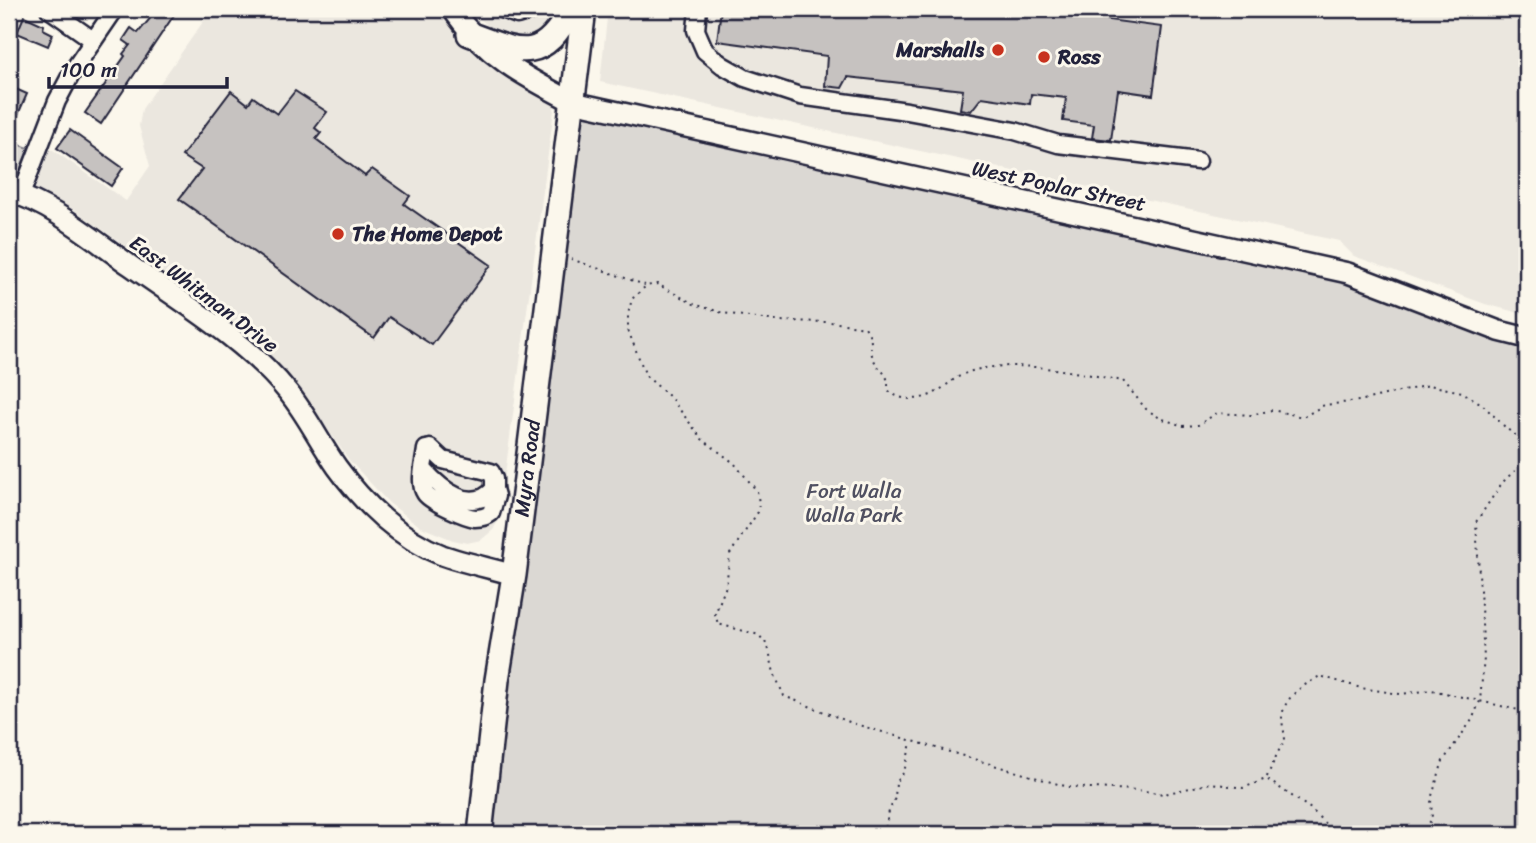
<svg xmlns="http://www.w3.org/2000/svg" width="1536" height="843" font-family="Sriracha,sans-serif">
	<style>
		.built { fill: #ebe7df }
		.green { fill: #dbd8d3; stroke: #7e7d87; stroke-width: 2 }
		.building { fill: #c6c2c0; stroke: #22223b; stroke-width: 2 }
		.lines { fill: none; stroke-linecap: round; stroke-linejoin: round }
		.minor-casing { stroke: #22223b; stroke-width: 21 }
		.major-casing { stroke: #22223b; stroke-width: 24 }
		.highway-casing { stroke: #22223b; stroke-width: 28 }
		.path { stroke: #22223b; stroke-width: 2; stroke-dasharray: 2 5; stroke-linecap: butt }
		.minor { stroke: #fbf7ec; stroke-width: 16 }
		.major { stroke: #fbf7ec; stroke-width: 19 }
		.highway { stroke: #fbf7ec; stroke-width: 23 }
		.poi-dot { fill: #c8321e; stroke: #fbf7ec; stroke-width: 2.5 }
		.labels { text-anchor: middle; stroke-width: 6; stroke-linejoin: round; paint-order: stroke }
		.poi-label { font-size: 21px; font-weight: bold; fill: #22223b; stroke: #fbf7ec; text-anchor: start }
		.street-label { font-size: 21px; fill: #22223b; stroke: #fbf7ec }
		.park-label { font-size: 21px; fill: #505061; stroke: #fbf7ec }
	</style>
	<rect width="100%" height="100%" fill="#fbf7ec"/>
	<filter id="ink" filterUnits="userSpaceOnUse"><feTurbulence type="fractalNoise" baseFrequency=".0143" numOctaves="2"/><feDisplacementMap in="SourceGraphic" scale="14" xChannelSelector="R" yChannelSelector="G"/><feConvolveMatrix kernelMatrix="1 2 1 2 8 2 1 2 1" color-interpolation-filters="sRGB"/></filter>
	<g filter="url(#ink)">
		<g class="built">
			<path d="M212 9H441L464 39 497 69 519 85 555 102 499 519 493 530 481 540 467 543 453 540 421 527 389 503 349 460 301 391 276 360 187 290 75 210 28 186 43 149 53 150 126 201 150 166 139 126 142 109Z"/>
			<path d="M469 9H555L550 26 537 39 516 41 495 32Z"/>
			<path d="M608 9H1527V315L1485 304 1354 256 1339 241 600 82Z"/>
		</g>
		<g class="green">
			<path d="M573 102 1348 273 1527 338V834H480Z"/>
			<path d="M9 141 29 148 15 182 9 180Z"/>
		</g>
		<g class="building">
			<path d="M158 9H178L101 124 85 113 125 56 123 54 130 45 123 40 131 28 138 33Z"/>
			<path d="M721 9H1090L1110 12 1108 20 1162 27 1153 95 1118 90 1111 140 1092 138 1094 125 1063 121 1066 98 1031 94 1030 104 982 97 971 111 960 109 963 90 848 77 842 88 825 86 827 56 717 41Z"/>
			<path d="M24 16 44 25 43 29 53 34 48 46 17 33Z"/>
			<path d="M9 86 27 94 9 135Z"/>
			<path d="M231 91 248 104 253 97 277 114 295 91 327 112 315 128 321 133 316 139 365 176 372 169 410 196 404 204 491 265 432 345 389 317 374 338 179 199 202 169 182 156Z"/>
			<path d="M70 130 123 168 111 186 57 148Z"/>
		</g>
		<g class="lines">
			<defs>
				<g id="minor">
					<path d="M49 9 93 40"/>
					<path d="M501 9 517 15 537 9"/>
					<path d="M698 9 696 30 705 51 722 65 745 78 800 96 907 111 1015 131 1058 144 1198 161"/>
					<path d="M21 195 57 101 74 69 115 9"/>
					<path d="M430 448 443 460 491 472 494 479V489"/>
					<path d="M424 470C441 489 472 515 494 489L496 496 491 513C486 517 481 518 475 518 466 517 429 501 425 493 418 483 425 460 426 449"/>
				</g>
				<g id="major">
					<path d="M452 9C485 56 523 76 573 102L1348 273 1499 331 1527 338"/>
					<path d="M9 192C51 203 95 241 131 266 183 303 248 342 288 392 307 415 320 443 337 467 363 503 400 539 442 555 465 563 490 568 514 575"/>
				</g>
				<g id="highway">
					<path d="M469 34C520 53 542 65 571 9"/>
					<path id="s1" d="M480 834 497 680 514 575 584 9"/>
				</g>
			</defs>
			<use href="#minor" class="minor-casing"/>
			<use href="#major" class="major-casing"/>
			<use href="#highway" class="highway-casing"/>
			<g class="path">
				<path d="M571 259 645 285"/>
				<path d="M1527 443 1507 429 1482 404 1462 392 1429 385 1359 401 1324 405 1303 417 1272 410 1251 415 1217 413 1198 425 1183 426 1160 418 1146 409 1123 381C1080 373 1005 356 964 374 950 380 942 391 928 396 915 401 898 400 888 390 889 371 881 374 874 360 867 346 876 343 865 327L830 322 776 321 723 313 694 304 657 284 646 286 632 299 628 314V330L646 376 670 397 702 439 734 463 757 491 759 503 758 512 730 554 726 586 715 614 718 624 759 635 768 646 774 673 784 696 852 723 1068 787 1137 790 1164 794 1211 783 1243 788 1266 779 1278 752 1285 741C1285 733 1282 725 1282 718 1283 697 1304 685 1320 676L1361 688 1400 694 1432 690 1527 712"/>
				<path d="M1268 780 1311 809 1335 834"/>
				<path d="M833 834H853"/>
				<path d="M884 834 889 811 895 798 896 783 904 772 911 743"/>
				<path d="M1421 834 1432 819 1431 799 1443 761 1472 720 1480 701 1484 658 1476 522 1502 483 1513 472 1527 466"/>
			</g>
			<use href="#minor" class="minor"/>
			<use href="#major" class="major"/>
			<use href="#highway" class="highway"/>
		</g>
	</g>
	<g class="poi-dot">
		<circle cx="998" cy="50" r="7"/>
		<circle cx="1044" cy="57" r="7"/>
		<circle cx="338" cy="234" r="7"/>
	</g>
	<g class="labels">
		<g class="poi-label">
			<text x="984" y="57" text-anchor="end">Marshalls</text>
			<text x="1058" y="64">Ross</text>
			<text x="352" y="241">The Home Depot</text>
		</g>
		<g class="street-label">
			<text transform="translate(1059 186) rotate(12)" y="7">West Poplar Street</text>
			<text transform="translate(204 294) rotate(37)" y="7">East Whitman Drive</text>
			<text dy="7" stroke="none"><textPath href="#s1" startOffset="369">Myra Road</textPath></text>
		</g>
		<g class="park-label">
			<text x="854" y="498">Fort Walla<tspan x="854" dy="24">Walla Park</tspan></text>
		</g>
	</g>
	<rect width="1536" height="843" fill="none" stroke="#fbf7ec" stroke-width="35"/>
	<rect x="18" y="18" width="1501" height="808" fill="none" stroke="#22223b" stroke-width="2.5" filter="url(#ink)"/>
	<path d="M49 77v10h178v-10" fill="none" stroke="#22223b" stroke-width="3.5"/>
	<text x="60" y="77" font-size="21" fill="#22223b" stroke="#fbf7ec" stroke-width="5" paint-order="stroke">100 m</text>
</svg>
